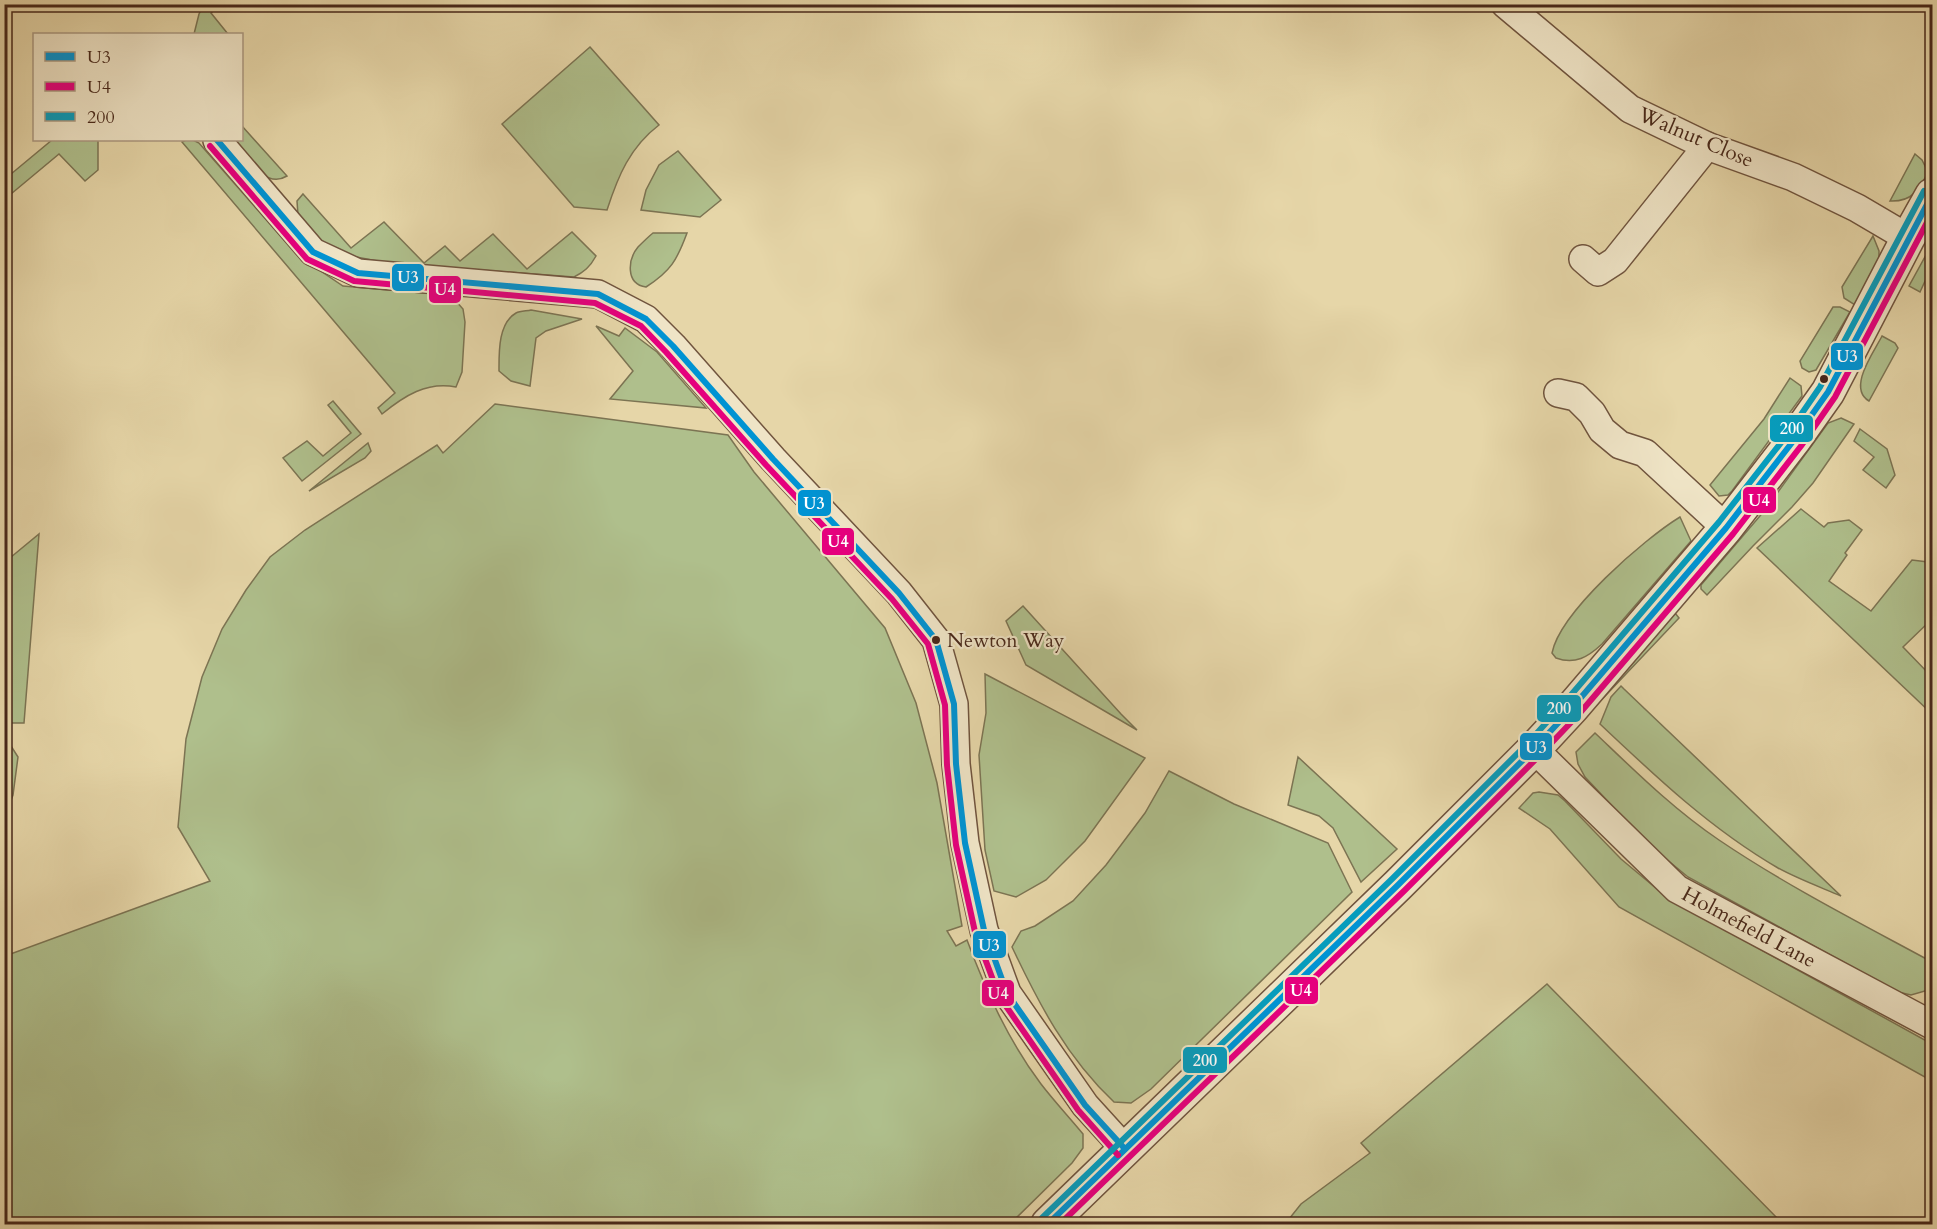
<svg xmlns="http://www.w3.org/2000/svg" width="1937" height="1229" font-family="Cardo,serif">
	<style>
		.grass { fill: #afbf8c; stroke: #7c7453; stroke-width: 1.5 }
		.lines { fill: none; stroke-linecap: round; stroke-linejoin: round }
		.minor-casing { stroke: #70543e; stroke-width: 30 }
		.tertiary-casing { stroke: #70543e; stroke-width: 36 }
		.minor { stroke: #efe4c6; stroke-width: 27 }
		.tertiary { stroke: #efe4c6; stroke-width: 33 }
		.bus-1-casing { stroke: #efe4c6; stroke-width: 10 }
		.bus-2-casing { stroke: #efe4c6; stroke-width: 10 }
		.bus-3-casing { stroke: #efe4c6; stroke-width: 10 }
		.bus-1 { stroke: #0093d3; stroke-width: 6 }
		.bus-2 { stroke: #e5007d; stroke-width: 6 }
		.bus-3 { stroke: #079cbc; stroke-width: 6 }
		.bus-dot { fill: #48281a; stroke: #efe4c6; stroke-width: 2 }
		.labels { text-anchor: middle; stroke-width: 4.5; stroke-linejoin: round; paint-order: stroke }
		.bus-label { font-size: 20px; fill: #48281a; stroke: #efe4c6; text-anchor: start }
		.street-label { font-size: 21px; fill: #48281a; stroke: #efe4c6 }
		.line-badge { stroke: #efe4c6; stroke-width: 2 }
		.badge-label { font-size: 16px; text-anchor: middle; font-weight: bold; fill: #fff }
	</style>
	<rect width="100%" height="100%" fill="#e6d6a8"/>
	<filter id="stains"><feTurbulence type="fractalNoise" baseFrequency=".00333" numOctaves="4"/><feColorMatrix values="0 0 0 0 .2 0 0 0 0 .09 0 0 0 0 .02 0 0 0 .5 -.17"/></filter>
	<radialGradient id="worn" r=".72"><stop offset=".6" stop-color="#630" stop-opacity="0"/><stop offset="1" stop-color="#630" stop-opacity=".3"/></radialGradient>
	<g class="grass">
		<path d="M204 5H220L211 13 228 34H194L199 14Z"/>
		<path d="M590 47 659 125C630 147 618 176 607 210L574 207 502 124Z"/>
		<path d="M242 126 287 176C264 190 245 155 232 140H242Z"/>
		<path d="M52 140H98V170L85 181 59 154 5 199V179Z"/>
		<path d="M186 140H193L199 143 297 255 343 286 435 294 454 299 463 309 465 322 462 372 456 387C427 381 404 396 382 414L378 408 395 393 182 142Z"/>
		<path d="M678 151 721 200 700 217 641 210 646 190 659 165Z"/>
		<path d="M1915 154 1922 160 1928 172C1919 190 1912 202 1890 201Z"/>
		<path d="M303 194 351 248 384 222 424 263 445 246 460 261 493 234 527 269 572 232 596 256C590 267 584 272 574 277L388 263 351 256 334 249 314 235 298 215 297 201Z"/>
		<path d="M653 233H687C677 260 671 271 646 287 625 284 628 259 638 247 643 242 648 237 653 233Z"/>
		<path d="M1873 236 1879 251V260L1855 305 1844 298 1842 287Z"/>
		<path d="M1932 244V266L1920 292 1909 286Z"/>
		<path d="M1833 307H1840L1850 312 1816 370 1809 372 1802 368 1800 361Z"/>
		<path d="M531 310 582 319 546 331 536 338 530 386 511 381 499 371C499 353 498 323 516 313 520 311 527 311 531 310Z"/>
		<path d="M596 326 619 336 625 328 657 352 706 408 610 399 633 371Z"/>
		<path d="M1882 336 1895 343 1898 348 1869 401C1847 388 1874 352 1882 336Z"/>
		<path d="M1790 378 1801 386 1802 396 1732 491 1728 495 1719 496 1710 485 1764 419Z"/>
		<path d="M333 401 361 434 302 481 283 458 307 441 323 456 351 433 328 405Z"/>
		<path d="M495 404 728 435 754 472 885 628 916 703 937 783 962 926 947 931 956 946 967 940C986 991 1008 1040 1041 1084 1054 1101 1069 1117 1083 1134V1148L1072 1163 1010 1224H5V956L210 881 178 827 186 739 202 677 222 629 246 590 270 557 305 530 437 445 443 453Z"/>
		<path d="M1841 418 1854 424 1813 483 1792 507 1753 546 1707 595 1701 589V585L1765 510 1828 423Z"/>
		<path d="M1860 429 1887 449 1895 475 1886 488 1863 470 1874 457 1854 441Z"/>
		<path d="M368 443 371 451 365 458 309 491Z"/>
		<path d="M1801 509 1824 527 1828 523 1849 520 1862 530 1845 553 1847 555 1829 581 1871 611 1912 560 1928 562 1932 576V619L1903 647 1932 677V714L1757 548Z"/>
		<path d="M1680 517 1691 541 1602 644C1588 657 1575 665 1556 658L1552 653C1560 612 1644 539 1680 517Z"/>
		<path d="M39 534 24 723H5V562Z"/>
		<path d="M1023 606 1121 714 1137 730 1026 665 1006 621Z"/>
		<path d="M1675 613 1679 618 1590 712 1588 708Z"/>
		<path d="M985 674 1145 758 1085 841 1046 880 1016 897 994 891 985 850 979 755 986 713Z"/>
		<path d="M1621 686 1624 689 1841 896C1820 887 1798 879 1778 868 1711 829 1656 777 1600 724L1611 697Z"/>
		<path d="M1595 733C1634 770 1673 809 1719 840 1787 886 1860 923 1932 962V989L1911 995 1898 992 1688 877 1648 844 1585 777 1578 764 1576 752Z"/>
		<path d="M5 745 11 746 18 757 13 795 5 816Z"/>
		<path d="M1298 757 1397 849 1361 882 1333 828 1319 816 1288 805Z"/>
		<path d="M1169 771 1234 804 1328 843 1352 892 1151 1089 1131 1103 1114 1102C1067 1058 1039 1004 1012 947L1021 931 1035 926 1073 901 1106 865 1145 813Z"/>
		<path d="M1539 792 1558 795 1565 801 1621 859 1669 899 1932 1044V1081L1619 907 1550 829 1519 808 1533 793Z"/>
		<path d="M1547 984 1783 1224H1285L1301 1204 1370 1153 1361 1143Z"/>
	</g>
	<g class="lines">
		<defs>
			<g id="minor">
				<path d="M1505 4 1630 109 1707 146 1793 177 1857 208 1908 238"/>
				<path d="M217 140 313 252 358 273 598 294 646 319 673 346 773 459 899 593 936 640 954 704 956 764 965 843 984 930 1007 993 1085 1105 1125 1149"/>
				<path d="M1583 259 1598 272 1615 261 1707 146"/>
				<path d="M1558 393 1576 397 1592 413 1602 430 1620 445 1645 453 1726 528"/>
				<path d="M1534 749 1677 889 1932 1025"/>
			</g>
			<path id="tertiary" d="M1048 1224 1398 885 1534 749 1572 708 1726 528 1794 440 1828 392 1908 238 1932 195"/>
		</defs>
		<use href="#minor" class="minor-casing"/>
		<use href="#tertiary" class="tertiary-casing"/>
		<use href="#minor" class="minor"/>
		<use href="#tertiary" class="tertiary"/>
		<defs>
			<g id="bus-1">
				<path d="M217 140 313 252 358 273 598 294 646 319 673 346 773 459 899 593 936 640 954 704 956 764 965 843 984 930 1007 993 1085 1105 1125 1149"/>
				<path d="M1048 1224 1398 885 1534 749 1572 708 1726 528 1794 440 1828 392 1932 195"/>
			</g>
			<g id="bus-2">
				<path d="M210 146 307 259 354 281 595 303 641 326 666 352 766 465 892 599 928 644 945 705 947 765 956 845 975 932 999 996 1078 1110 1118 1155"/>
				<path d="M1060 1224 1404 891 1540 755 1579 714 1733 534 1801 446 1835 397 1932 213"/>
			</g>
			<path id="bus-3" d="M1042 1218 1392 879 1528 743 1565 702 1719 522 1787 435 1820 387 1924 191"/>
		</defs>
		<use href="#bus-1" class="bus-1-casing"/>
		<use href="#bus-2" class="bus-2-casing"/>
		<use href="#bus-3" class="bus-3-casing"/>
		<use href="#bus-1" class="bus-1"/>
		<use href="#bus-2" class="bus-2"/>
		<use href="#bus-3" class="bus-3"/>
	</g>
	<g class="bus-dot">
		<circle cx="1824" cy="379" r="5"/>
		<circle cx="936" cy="640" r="5"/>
	</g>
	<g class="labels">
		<g class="bus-label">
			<text x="947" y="647">Newton Way</text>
		</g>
		<g class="street-label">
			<text transform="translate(1696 137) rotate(23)" y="7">Walnut Close</text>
			<text transform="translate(1749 927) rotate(28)" y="7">Holmefield Lane</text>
		</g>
	</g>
	<g class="line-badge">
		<rect x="391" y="263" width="34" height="29" rx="6" fill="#0093d3"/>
		<rect x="428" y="275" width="34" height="29" rx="6" fill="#e5007d"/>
		<rect x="1830" y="342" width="34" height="29" rx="6" fill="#0093d3"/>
		<rect x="1769" y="414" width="45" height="29" rx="6" fill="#079cbc"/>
		<rect x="1742" y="486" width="35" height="28" rx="6" fill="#e5007d"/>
		<rect x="797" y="489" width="35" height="28" rx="6" fill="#0093d3"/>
		<rect x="821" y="527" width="34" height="29" rx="6" fill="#e5007d"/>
		<rect x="1536" y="694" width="46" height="29" rx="6" fill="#079cbc"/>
		<rect x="1519" y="732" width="34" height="29" rx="6" fill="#0093d3"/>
		<rect x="972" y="930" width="35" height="29" rx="6" fill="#0093d3"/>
		<rect x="1284" y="976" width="35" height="29" rx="6" fill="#e5007d"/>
		<rect x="981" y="979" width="34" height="28" rx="6" fill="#e5007d"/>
		<rect x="1182" y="1046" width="46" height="28" rx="6" fill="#079cbc"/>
	</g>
	<g class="badge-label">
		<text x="408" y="283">U3</text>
		<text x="445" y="295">U4</text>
		<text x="1847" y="362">U3</text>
		<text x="1792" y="434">200</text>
		<text x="1759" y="506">U4</text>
		<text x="814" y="509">U3</text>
		<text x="838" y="547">U4</text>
		<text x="1559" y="714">200</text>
		<text x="1536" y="753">U3</text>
		<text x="989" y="951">U3</text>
		<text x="1301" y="996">U4</text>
		<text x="998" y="999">U4</text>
		<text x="1205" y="1066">200</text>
	</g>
	<rect width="1937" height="1229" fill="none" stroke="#e6d6a8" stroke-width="24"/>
	<rect x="6" y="6" width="1925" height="1217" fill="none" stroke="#48281a" stroke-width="3"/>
	<rect x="12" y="12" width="1913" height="1205" fill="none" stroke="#48281a" stroke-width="1.5"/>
	<rect x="33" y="33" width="210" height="108" fill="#efe4c6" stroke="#ac9981" stroke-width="1.5"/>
	<rect x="45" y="52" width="30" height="9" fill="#0093d3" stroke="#ac9981" stroke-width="1.5"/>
	<text x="87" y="63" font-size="18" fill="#48281a">U3</text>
	<rect x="45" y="82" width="30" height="9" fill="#e5007d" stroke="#ac9981" stroke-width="1.5"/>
	<text x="87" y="93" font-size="18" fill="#48281a">U4</text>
	<rect x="45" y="112" width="30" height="9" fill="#079cbc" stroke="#ac9981" stroke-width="1.5"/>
	<text x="87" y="123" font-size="18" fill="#48281a">200</text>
	<rect width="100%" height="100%" filter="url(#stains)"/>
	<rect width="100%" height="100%" fill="url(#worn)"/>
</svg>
